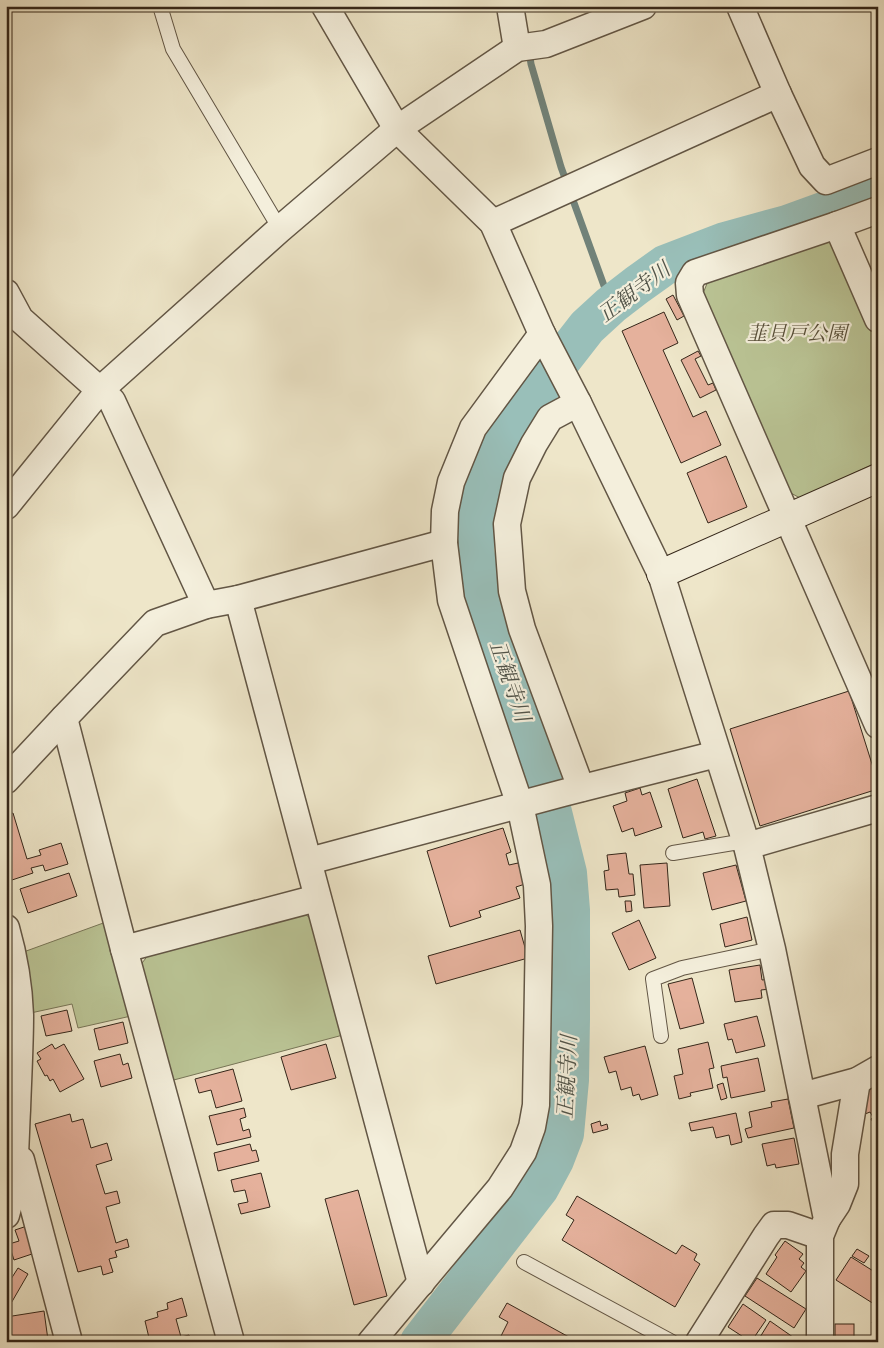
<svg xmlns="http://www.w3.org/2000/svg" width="884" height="1348" font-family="'Libre Bodoni','Noto Serif JP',serif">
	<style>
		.green { fill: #bac495; stroke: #777557 }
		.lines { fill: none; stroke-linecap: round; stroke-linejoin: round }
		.stream { stroke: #718279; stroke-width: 7 }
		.river { stroke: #99bfb9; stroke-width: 40 }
		.building { fill: #e5b19c; stroke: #342619 }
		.lane-casing { stroke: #625645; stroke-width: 16 }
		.street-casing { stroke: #625645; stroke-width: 29 }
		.secondary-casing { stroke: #342619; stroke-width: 30 }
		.lane { stroke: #f4efdc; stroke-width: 14 }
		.street { stroke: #f4efdc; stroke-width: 26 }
		.secondary { stroke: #f4efdc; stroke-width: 28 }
		.labels { text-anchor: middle; stroke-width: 4.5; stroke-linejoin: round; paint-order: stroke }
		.park-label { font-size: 20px; font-style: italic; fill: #564e38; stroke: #f4efdc }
		.water-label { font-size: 21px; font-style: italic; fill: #525449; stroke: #f4efdc }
	</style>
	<rect width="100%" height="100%" fill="#eee6c9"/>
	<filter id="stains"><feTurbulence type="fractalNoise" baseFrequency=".004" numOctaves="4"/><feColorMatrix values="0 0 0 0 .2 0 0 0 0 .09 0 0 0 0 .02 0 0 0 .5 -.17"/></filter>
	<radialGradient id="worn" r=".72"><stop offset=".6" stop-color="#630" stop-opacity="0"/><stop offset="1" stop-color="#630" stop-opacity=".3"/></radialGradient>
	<g class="green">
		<path d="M823 239 837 245 878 338V462L800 498 789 492 702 296 708 281Z"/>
		<path d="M303 912 314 922 343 1035 170 1081 139 967 149 954Z"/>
		<path d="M106 922 131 1016 78 1028 72 1004 26 1014 18 954Z"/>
	</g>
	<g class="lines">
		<path class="stream" d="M529 51 531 64 561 167 611 305"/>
		<path class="river" d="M420 1342 539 1188 554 1160 564 1134 569 1080 570 1019V910L567 873 541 768 483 602 474 550 481 490 495 455 531 399 587 327 611 305 637 285 665 265 725 242 787 225 878 192"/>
	</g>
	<g class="building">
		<path d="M673 295 684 316 677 320 666 299Z"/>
		<path d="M664 312 678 343 663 350 693 417 706 411 721 445 681 463 622 331Z"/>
		<path d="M698 351 701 356 695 359 708 385 713 383 716 390 700 398 681 360Z"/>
		<path d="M726 456 747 507 708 523 687 473Z"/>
		<path d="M849 691 878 783V789L760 826 730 729Z"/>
		<path d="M697 779 716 836 705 839 703 832 683 838 668 789Z"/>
		<path d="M640 788 642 795 650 792 662 827 635 836 633 828 622 832 613 806 627 801 625 793Z"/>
		<path d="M13 813 27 859 41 855 39 850 61 843 68 864 45 871 43 865 31 868 33 873 9 881 6 873V815Z"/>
		<path d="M503 828 511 852 506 854 509 865 518 863 525 884 516 887 520 898 479 911 481 917 450 927 427 851Z"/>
		<path d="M626 853 629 874H633L635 895 619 897 618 889 606 890 604 871 609 870 607 855Z"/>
		<path d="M667 863 670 906 644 908 640 865Z"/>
		<path d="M736 865 746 901 712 910 703 873Z"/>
		<path d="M69 873 77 896 28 913 20 889Z"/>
		<path d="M625 901H631L632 911 626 912Z"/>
		<path d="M747 917 752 940 725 947 720 924Z"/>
		<path d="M639 920 656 958 629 970 612 933Z"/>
		<path d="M520 930 528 958 436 984 428 956Z"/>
		<path d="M760 965 762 980 769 979 770 989 761 990 762 998 735 1002 729 970Z"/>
		<path d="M692 978 704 1023 680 1029 668 984Z"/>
		<path d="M67 1010 72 1031 46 1036 41 1016Z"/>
		<path d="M757 1016 765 1046 736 1053 732 1039 728 1040 724 1024Z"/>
		<path d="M123 1022 128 1043 99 1050 94 1029Z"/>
		<path d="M708 1042 714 1068 709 1069 713 1088 690 1093 691 1096 679 1099 674 1076 683 1074 678 1049Z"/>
		<path d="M52 1044 55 1049 64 1044 84 1079 60 1092 53 1079 50 1081 47 1075 45 1076 37 1061 41 1059 37 1053Z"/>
		<path d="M326 1044 336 1078 291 1090 281 1057Z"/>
		<path d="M645 1046 658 1095 641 1100 639 1094 633 1096 631 1087 621 1090 616 1071 609 1073 604 1057Z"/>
		<path d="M120 1054 123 1065 128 1063 132 1078 101 1087 94 1061Z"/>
		<path d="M758 1058 765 1091 731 1098 727 1077 723 1078 721 1066Z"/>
		<path d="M233 1069 242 1101 216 1108 211 1090 199 1093 195 1079Z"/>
		<path d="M723 1083 727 1098 721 1100 717 1085Z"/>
		<path d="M871 1084 878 1096V1130L871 1119 873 1117 870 1112 865 1114 862 1109 861 1098Z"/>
		<path d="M788 1099 794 1128 748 1138 745 1129 752 1127 749 1112 772 1107 771 1102Z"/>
		<path d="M244 1108 246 1117 240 1119 243 1131 249 1129 251 1137 217 1145 209 1116Z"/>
		<path d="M736 1113 742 1142 731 1145 729 1135 716 1138 713 1127 691 1131 689 1123Z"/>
		<path d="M70 1114 72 1122 83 1119 91 1148 107 1143 112 1160 96 1165 105 1194 117 1191 120 1203 106 1207 116 1243 127 1239 129 1247 115 1251 117 1257 109 1259 113 1272 103 1275 101 1266 78 1272 35 1124Z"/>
		<path d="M600 1121 601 1126 607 1124 608 1129 593 1133 591 1124Z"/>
		<path d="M794 1138 799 1164 776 1168 775 1164 767 1166 762 1144Z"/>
		<path d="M250 1144 252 1151 256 1150 259 1161 218 1171 214 1153Z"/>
		<path d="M261 1173 270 1207 241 1214 238 1204 248 1202 245 1190 234 1192 231 1180Z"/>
		<path d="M358 1190 387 1296 354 1305 325 1199Z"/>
		<path d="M577 1196 676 1254 682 1245 697 1254 694 1260 700 1264 675 1307 562 1240 574 1220 566 1215Z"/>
		<path d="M27 1226 35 1253 14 1260 9 1244 19 1241 15 1230Z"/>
		<path d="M785 1241 803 1254 799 1259 804 1263 801 1267 806 1271 791 1292 766 1274 777 1257 775 1255Z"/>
		<path d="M857 1249 869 1256 864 1263 852 1256Z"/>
		<path d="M851 1257 878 1274V1298L874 1304 836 1280Z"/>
		<path d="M18 1268 28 1274 6 1312V1276L11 1279Z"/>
		<path d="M757 1278 806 1309 794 1328 745 1296Z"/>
		<path d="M182 1298 187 1316 176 1319 181 1337 189 1335 191 1342H150L145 1321 158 1317 157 1312 168 1309 167 1303Z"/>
		<path d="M507 1303 578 1342H498L508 1322 499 1317Z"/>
		<path d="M743 1304 766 1320 751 1342 728 1327Z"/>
		<path d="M44 1311 48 1340 6 1342V1317Z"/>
		<path d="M878 1318V1332L872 1322Z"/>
		<path d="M770 1321 800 1342H757Z"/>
		<rect x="835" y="1324" width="19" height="18"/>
	</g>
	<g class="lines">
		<defs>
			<g id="lane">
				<path d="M160 6 173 49 280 229"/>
				<path d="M673 853 745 841"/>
				<path d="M661 1036 653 979 682 968 772 949"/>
				<path d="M524 1262 672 1342"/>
			</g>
			<g id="street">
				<path d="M325 6 397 129 493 223 542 334 578 403 661 574 747 846 772 949 827 1219 820 1236V1342"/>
				<path d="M510 6 517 48"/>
				<path d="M740 6 778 94 812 166 826 181 878 161"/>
				<path d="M878 210 837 225 695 273 689 283 690 295 878 725"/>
				<path d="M493 223 778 94"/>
				<path d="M837 225 878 319"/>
				<path d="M6 293 20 319 112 401 206 605"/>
				<path d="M578 403 550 418 534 444 517 478 507 524 512 591 522 629 581 788"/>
				<path d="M6 506 99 391 280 229 397 129 517 48 546 44 643 6"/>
				<path d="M238 599 421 1283"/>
				<path d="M64 718 124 949 231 1342"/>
				<path d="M6 780 64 718 155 623 206 605 238 599 444 543"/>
				<path d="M747 846 878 808"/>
				<path d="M309 861 563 793 717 754"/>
				<path d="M6 928C14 956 19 985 20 1015 20 1046 18 1078 17 1110 15 1144 16 1182 6 1215"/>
				<path d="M124 949 317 898"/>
				<path d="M802 1096 857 1081 878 1069"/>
				<path d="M21 1160 69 1342"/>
				<path d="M827 1219 837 1204 845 1184V1154L857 1081"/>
				<path d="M371 1342 500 1188 523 1152 532 1127 536 1105 539 926 537 885 520 805 451 600 444 543 445 511 451 482 473 428 542 334"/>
				<path d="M699 1342 766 1236 774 1225H788L820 1236"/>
			</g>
			<path id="secondary" d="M661 574 878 478"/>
		</defs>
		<use href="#lane" class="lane-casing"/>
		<use href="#street" class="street-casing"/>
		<use href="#secondary" class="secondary-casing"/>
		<use href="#lane" class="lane"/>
		<use href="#street" class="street"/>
		<use href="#secondary" class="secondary"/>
	</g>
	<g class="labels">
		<g class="park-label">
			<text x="797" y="340">韮貝戸公園</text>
		</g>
		<g class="water-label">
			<text transform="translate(634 292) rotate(-37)" y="7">正観寺川</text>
			<text transform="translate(510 681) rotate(71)" y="7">正観寺川</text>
			<text transform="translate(567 1077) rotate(-87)" y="7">正観寺川</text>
		</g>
	</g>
	<rect width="884" height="1348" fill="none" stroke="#eee6c9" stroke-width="25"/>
	<rect x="8" y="8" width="869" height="1333" fill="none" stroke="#342619" stroke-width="2.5"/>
	<rect x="12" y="12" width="859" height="1323" fill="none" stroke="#342619"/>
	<rect width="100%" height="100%" filter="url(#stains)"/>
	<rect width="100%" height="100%" fill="url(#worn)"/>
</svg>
